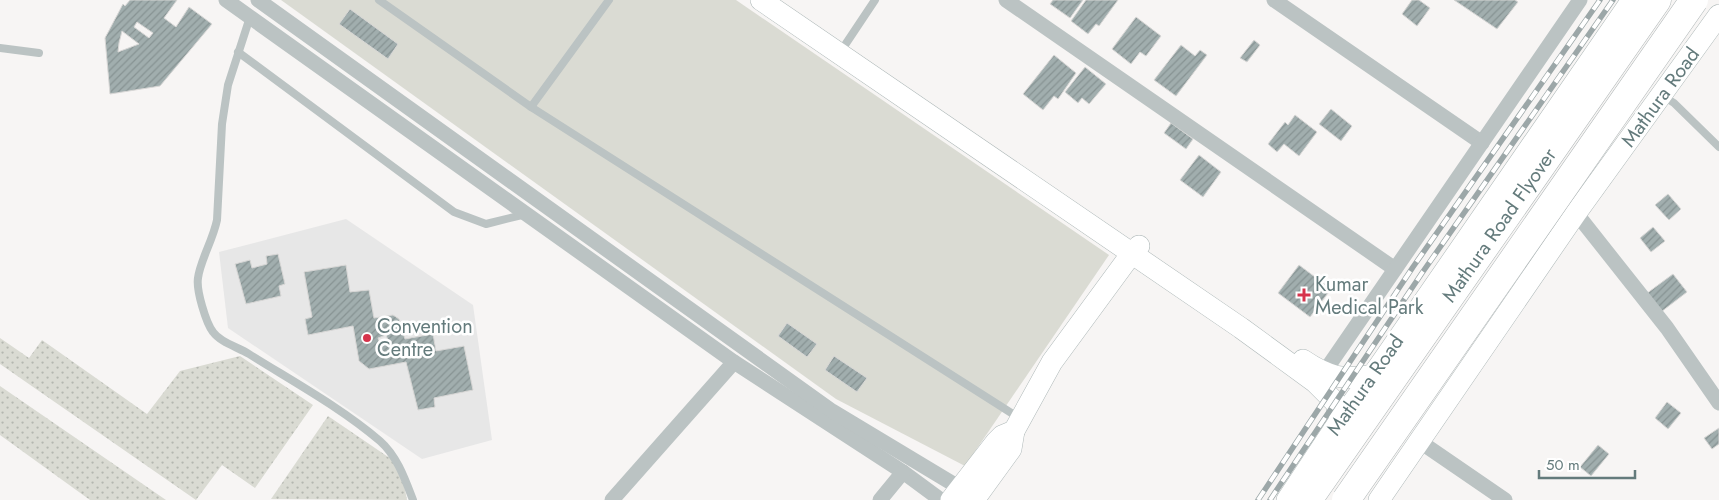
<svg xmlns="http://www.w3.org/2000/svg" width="1719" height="500" font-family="Jost,sans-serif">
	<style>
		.built { fill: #e7e7e7 }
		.grass { fill: #dadbd3 }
		.park { fill: url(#park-dots) }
		.building { fill: url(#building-hatch); stroke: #d8d7d6; fill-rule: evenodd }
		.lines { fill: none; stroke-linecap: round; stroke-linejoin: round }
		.secondary-casing { stroke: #aeb8b8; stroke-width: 22 }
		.highway-casing { stroke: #afb6b7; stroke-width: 29 }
		.lane { stroke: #bbc3c3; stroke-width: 8 }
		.street { stroke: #bbc3c3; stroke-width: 15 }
		.secondary { stroke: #fff; stroke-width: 21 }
		.highway { stroke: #fff; stroke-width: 28 }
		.rail-casing { stroke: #9ca7a8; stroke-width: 5.5 }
		.rail { stroke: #fff; stroke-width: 4; stroke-dasharray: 11; stroke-linecap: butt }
		.highway-bridge-casing { stroke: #afb6b7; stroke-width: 29; stroke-linecap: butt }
		.highway-bridge { stroke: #fff; stroke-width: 28 }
		.poi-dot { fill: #d6344c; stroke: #fff; stroke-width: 2 }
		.labels { text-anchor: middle; stroke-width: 5; stroke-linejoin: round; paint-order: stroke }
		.street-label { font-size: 20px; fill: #647b7c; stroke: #fff }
		.poi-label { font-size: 20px; fill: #647b7c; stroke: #fff; text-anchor: start }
	</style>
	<defs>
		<pattern id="park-dots" width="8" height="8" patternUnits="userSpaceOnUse" patternTransform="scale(1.25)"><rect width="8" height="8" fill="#dadbd3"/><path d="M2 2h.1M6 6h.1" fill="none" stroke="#b4b7b0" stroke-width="1.8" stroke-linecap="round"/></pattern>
		<pattern id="building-hatch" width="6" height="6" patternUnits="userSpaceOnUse" patternTransform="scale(1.25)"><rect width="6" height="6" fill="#a1aeae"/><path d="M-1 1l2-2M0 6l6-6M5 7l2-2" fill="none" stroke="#879393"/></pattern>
	</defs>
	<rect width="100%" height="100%" fill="#f7f5f4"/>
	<path class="built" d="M346 219 473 305 492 440 422 459 228 328 219 252Z"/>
	<path class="grass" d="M281 0H736L1109 255 965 466 836 399Z"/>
	<g class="park">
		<path d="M0 338 29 358 42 340 147 414 180 371 240 356 313 405 255 488 222 465 196 500 0 364Z"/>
		<path d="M0 386 166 500H90L0 435Z"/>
		<path d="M328 416 400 465 407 500 271 499Z"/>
	</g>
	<g class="building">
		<path d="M130 0H177L164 18 176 27 189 7 212 24 160 86 110 94 105 38 123 4 125 6ZM137 22 153 33 149 38 134 27ZM122 31 139 44 118 52 119 43Z"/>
		<path d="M1053 0H1083L1070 18 1050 4Z"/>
		<path d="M1086 0H1118L1099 26 1096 24 1088 34 1071 21Z"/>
		<path d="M1412 0H1419L1430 8 1417 26 1402 14Z"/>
		<path d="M1454 0H1515L1518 2 1497 29Z"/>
		<path d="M350 9 398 44 388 59 339 24Z"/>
		<path d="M1136 17 1161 36 1146 56 1140 52 1131 64 1112 49Z"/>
		<path d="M1254 40 1260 45 1247 62 1240 58Z"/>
		<path d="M1181 45 1195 56 1200 50 1207 55 1176 96 1154 80Z"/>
		<path d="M1054 55 1076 73 1058 99 1054 96 1043 110 1023 94Z"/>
		<path d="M1085 67 1106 84 1089 104 1082 98 1078 103 1065 92Z"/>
		<path d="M1331 109 1352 126 1341 141 1319 124Z"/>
		<path d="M1295 115 1317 132 1299 156 1284 144 1277 152 1268 144 1285 122 1288 125Z"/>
		<path d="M1171 123 1193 139 1186 149 1164 133Z"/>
		<path d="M1199 155 1221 172 1203 197 1180 180Z"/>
		<path d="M1668 194 1681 209 1669 220 1655 205Z"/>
		<path d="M1653 227 1665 241 1651 252 1640 238Z"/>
		<path d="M278 254 285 284 279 286 281 296 246 304 235 264 250 260 252 268 267 264 266 256Z"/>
		<path d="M346 265 350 292 369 290 374 318 393 315 399 319 405 339 433 334 436 351 464 346 473 390 434 398 435 407 418 410 406 362 369 369 359 361 353 326 308 335 305 319 312 317 304 272ZM386 335 389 343 381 346 378 338Z"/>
		<path d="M1299 265 1331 289 1310 317 1278 293Z"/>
		<path d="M1673 274 1687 292 1661 312 1646 294Z"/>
		<path d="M787 323 817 344 807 357 778 336Z"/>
		<path d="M834 356 867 378 857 392 825 370Z"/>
		<path d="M1667 402 1681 413 1668 429 1655 418Z"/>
		<path d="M1719 428V444L1712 449 1704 438Z"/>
		<path d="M1598 445 1609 454 1591 476 1580 467Z"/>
	</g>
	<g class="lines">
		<defs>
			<g id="secondary">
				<path d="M761 0 1241 328 1315 382 1336 403 1340 420"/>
				<path d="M1303 360C1328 377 1343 381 1373 375"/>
				<path d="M951 500 996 442 1002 436 1014 431"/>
				<path d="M974 500 1011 449 1014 431 1052 362 1132 253 1139 246"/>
				<path d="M1287 500 1340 420 1373 375 1632 0"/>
				<path d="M1379 500 1576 213 1719 15"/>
			</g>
			<path id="highway" d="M1308 500 1657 0"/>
		</defs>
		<use href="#secondary" class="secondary-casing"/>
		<use href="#highway" class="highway-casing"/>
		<g class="lane">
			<path d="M379 0 531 107 1019 418"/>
			<path d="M250 17 228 85 222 124 217 220C213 240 200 261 198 278 196 290 206 323 213 332 221 343 238 347 249 354 292 381 340 407 380 441 397 456 405 479 413 500"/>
			<path d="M845 45 875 0"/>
			<path d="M0 48 39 53"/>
			<path d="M238 52 454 212 486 224 526 214"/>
			<path d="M1663 96 1674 103 1719 147"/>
			<path d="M531 107 609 0"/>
		</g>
		<g class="street">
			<path d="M226 0 734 362 903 472 941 500"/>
			<path d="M258 0 832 411 960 488"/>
			<path d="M1006 0 1395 269"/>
			<path d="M1274 0 1482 143"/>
			<path d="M1576 213 1667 328 1719 403"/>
			<path d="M1323 374 1580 0"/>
			<path d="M1419 441 1505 500"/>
			<path d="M612 500 734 362"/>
			<path d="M880 500 903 472"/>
		</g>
		<use href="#secondary" class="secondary"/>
		<use href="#highway" class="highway"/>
		<defs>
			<g id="rail">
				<path d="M1258 500 1413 267 1600 0"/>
				<path d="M1270 500 1422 273 1613 0"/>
			</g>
		</defs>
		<use href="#rail" class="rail-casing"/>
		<use href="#rail" class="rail"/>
		<defs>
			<path id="highway-bridge" d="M1346 500 1694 0"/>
		</defs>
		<use href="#highway-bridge" class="highway-bridge-casing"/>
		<use href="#highway-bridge" class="highway-bridge"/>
	</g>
	<g class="poi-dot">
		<path d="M1301.5 287.5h5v5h5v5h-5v5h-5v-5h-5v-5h5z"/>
		<circle cx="367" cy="338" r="5"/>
	</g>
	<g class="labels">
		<g class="street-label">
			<text transform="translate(1660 97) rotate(-54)" y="7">Mathura Road</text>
			<text transform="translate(1499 225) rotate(-55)" y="7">Mathura Road Flyover</text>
			<text transform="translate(1365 385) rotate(-55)" y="7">Mathura Road</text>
		</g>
		<g class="poi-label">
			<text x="1315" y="291">Kumar<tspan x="1315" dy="23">Medical Park</tspan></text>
			<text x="377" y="333">Convention<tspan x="377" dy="23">Centre</tspan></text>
		</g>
	</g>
	<path d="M1539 470v8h96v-8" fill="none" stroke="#647b7c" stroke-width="2.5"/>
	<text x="1546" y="470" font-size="15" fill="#647b7c" stroke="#ffffff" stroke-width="4" paint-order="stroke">50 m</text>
</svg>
